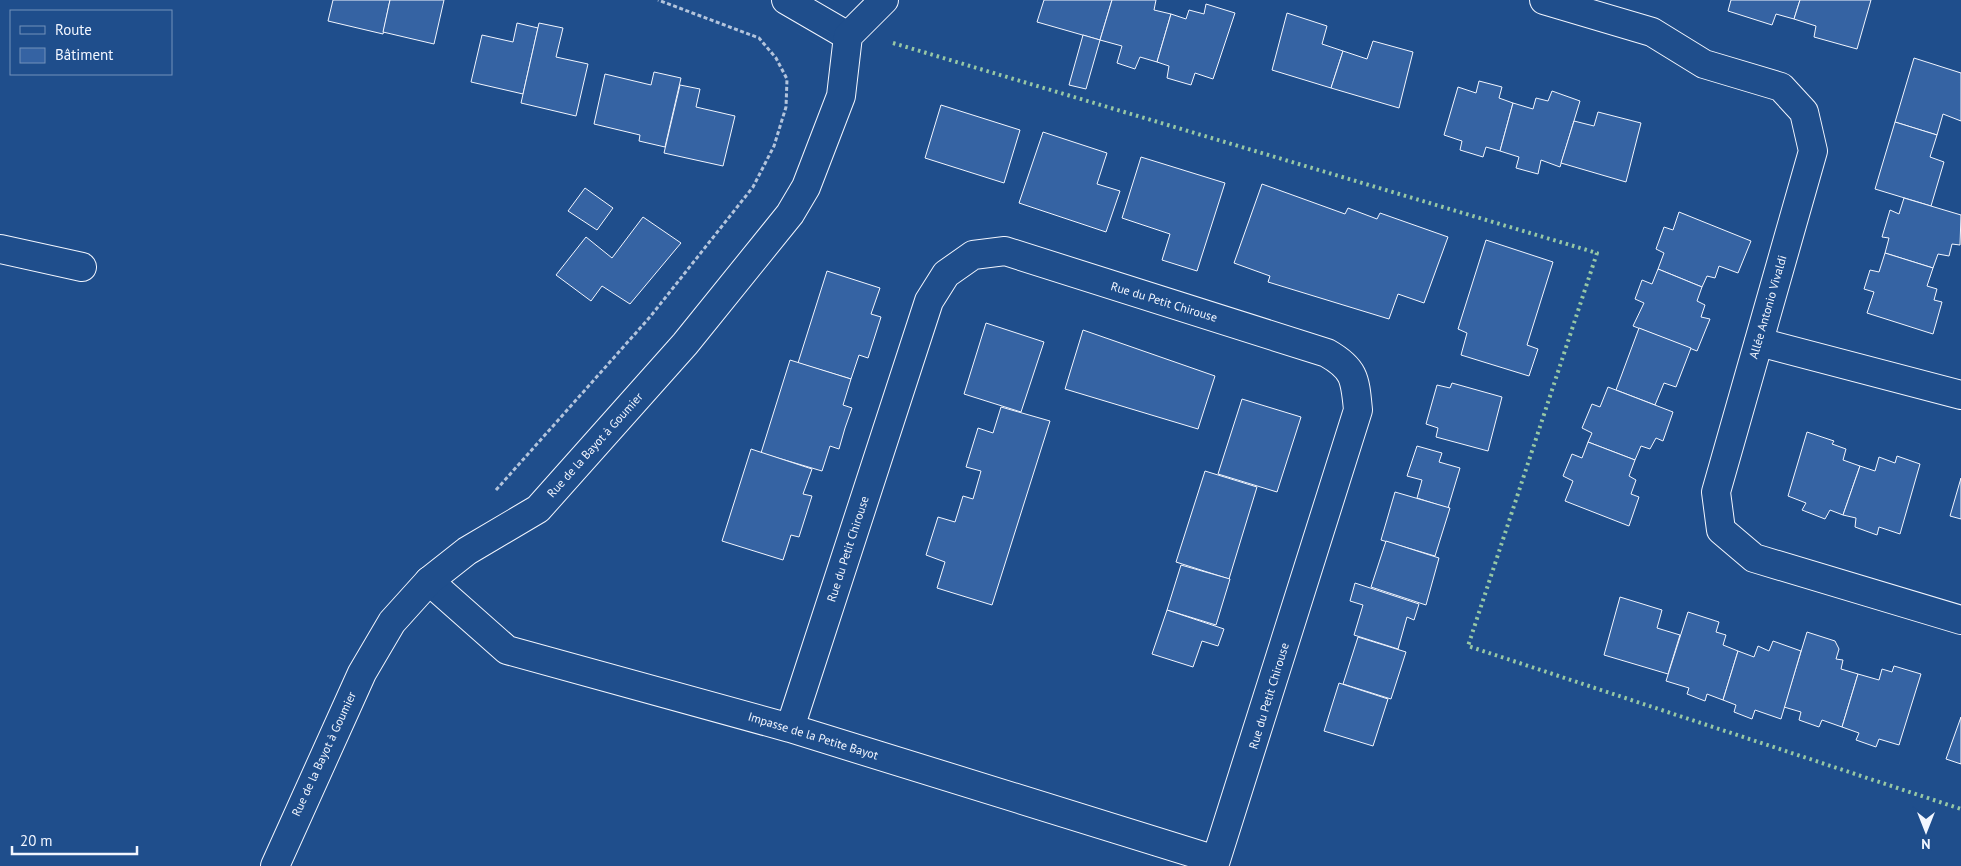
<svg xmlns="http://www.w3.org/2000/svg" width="1961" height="866" font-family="'PT Sans',sans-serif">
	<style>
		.building { fill: #3563a3; stroke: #f2f6ff }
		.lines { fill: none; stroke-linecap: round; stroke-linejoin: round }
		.minor-casing { stroke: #f2f6ff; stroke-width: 30 }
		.path { stroke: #b3c4dc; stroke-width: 3; stroke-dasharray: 4 2.5; stroke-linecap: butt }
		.minor { stroke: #1f4e8c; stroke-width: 28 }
		.hedge { stroke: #97c8a6; stroke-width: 4; stroke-dasharray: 2.5 4; stroke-linecap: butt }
		.labels { text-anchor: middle; stroke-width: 4; stroke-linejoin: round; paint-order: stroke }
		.street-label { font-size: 12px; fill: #f2f6ff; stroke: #1f4e8c }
	</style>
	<rect width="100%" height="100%" fill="#1f4e8c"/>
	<g class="building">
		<path d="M333 0H390L383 34 328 21Z"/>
		<path d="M390 0H444L434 44 383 32Z"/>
		<path d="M1044 0H1112L1100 40 1037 22Z"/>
		<path d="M1112 0H1156L1154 10 1171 14 1157 62 1140 57 1135 69 1117 63 1122 46 1100 40Z"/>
		<path d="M1731 0H1800L1794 19 1776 14 1772 25 1728 11Z"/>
		<path d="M1800 0H1871L1857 49 1814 37 1816 26 1794 19Z"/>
		<path d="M1206 4 1235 13 1213 79 1195 73 1191 85 1167 78 1169 66 1157 62 1171 14 1186 19 1189 10 1204 14Z"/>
		<path d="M1287 13 1327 26 1322 44 1343 51 1331 88 1272 70Z"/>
		<path d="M517 23 538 28 523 94 471 82 482 35 513 42Z"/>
		<path d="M539 23 563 28 556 57 588 64 576 116 521 103Z"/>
		<path d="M1083 35 1100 40 1086 89 1069 85Z"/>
		<path d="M1373 41 1413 52 1399 108 1331 88 1343 51 1367 59Z"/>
		<path d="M1914 58 1961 73V121L1943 114 1937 135 1895 122Z"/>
		<path d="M654 72 681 78 665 147 639 141 640 135 594 124 605 74 651 85Z"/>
		<path d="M1479 81 1502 87 1499 98 1513 103 1500 151 1486 147 1483 157 1460 150 1462 141 1444 135 1458 87 1476 93Z"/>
		<path d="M680 85 700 89 696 107 735 116 723 166 664 153Z"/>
		<path d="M1552 91 1580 101 1560 167 1541 160 1538 174 1516 168 1519 157 1500 151 1513 103 1533 109 1536 98 1548 101Z"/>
		<path d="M941 105 1020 130 1004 183 925 158Z"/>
		<path d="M1598 112 1641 123 1626 182 1561 163 1574 121 1594 126Z"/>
		<path d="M1895 122 1937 135 1930 157 1944 162 1931 206 1875 189Z"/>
		<path d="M1043 132 1107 153 1097 184 1120 191 1106 232 1019 203Z"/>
		<path d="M1141 157 1225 183 1197 271 1162 260 1170 234 1122 218Z"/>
		<path d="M1262 184 1345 214 1348 208 1377 219 1380 213 1448 237 1424 303 1398 294 1389 319 1268 282 1270 276 1234 263Z"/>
		<path d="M585 188 613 208 597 230 568 211Z"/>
		<path d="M1904 198 1961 215 1960 245 1952 244 1949 256 1938 254 1933 268 1885 253 1889 238 1882 237 1890 210 1899 214Z"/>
		<path d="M1679 212 1751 241 1738 273 1719 266 1715 278 1707 276 1702 287 1658 269 1664 253 1656 249 1664 227 1673 230Z"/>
		<path d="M643 217 681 243 630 304 602 286 591 301 556 275 586 237 612 258Z"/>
		<path d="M1486 240 1553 262 1527 345 1538 349 1529 376 1461 355 1467 333 1458 329Z"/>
		<path d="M1885 253 1933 268 1927 286 1937 289 1934 300 1942 302 1933 334 1867 313 1874 292 1864 289 1870 270 1879 272Z"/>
		<path d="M1658 269 1702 287 1697 301 1705 305 1701 317 1710 319 1697 351 1633 326 1644 303 1635 299 1642 280 1652 284Z"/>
		<path d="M827 271 880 288 871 314 881 317 868 358 859 355 851 379 798 363Z"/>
		<path d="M986 323 1044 342 1021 412 964 394Z"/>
		<path d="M1639 328 1691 348 1676 387 1664 383 1655 405 1616 390Z"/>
		<path d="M1083 330 1215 376 1198 429 1065 389Z"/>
		<path d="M790 360 851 379 843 405 852 408 845 428 839 449 830 446 822 471 761 453Z"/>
		<path d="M1452 383 1502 397 1488 451 1436 437 1438 428 1426 424 1437 385 1450 388Z"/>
		<path d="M1608 387 1673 412 1663 441 1656 438 1650 449 1641 446 1635 460 1588 442 1592 433 1582 428 1592 404 1600 407Z"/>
		<path d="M1242 399 1301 417 1277 492 1218 474Z"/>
		<path d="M1001 407 1050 421 992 605 937 588 945 562 926 555 938 517 955 522 963 496 973 499 981 471 966 467 978 428 993 433Z"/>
		<path d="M1807 432 1834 441 1832 444 1846 449 1843 460 1860 466 1843 515 1830 510 1825 519 1802 510 1806 503 1788 496Z"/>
		<path d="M1588 442 1635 460 1629 476 1636 480 1631 494 1639 497 1629 526 1565 501 1573 481 1563 476 1572 454 1582 458Z"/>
		<path d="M1417 446 1442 453 1439 462 1460 468 1448 508 1417 498 1422 480 1407 476Z"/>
		<path d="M751 449 812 469 803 494 812 496 799 537 791 535 783 560 722 541Z"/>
		<path d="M1897 456 1920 464 1900 534 1879 527 1877 535 1855 527 1856 518 1843 515 1860 466 1875 471 1879 457 1895 463Z"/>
		<path d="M1205 471 1257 487 1229 579 1176 562Z"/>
		<path d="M1961 478V519L1950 516Z"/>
		<path d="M1395 492 1450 508 1435 556 1381 540Z"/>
		<path d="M1386 541 1439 558 1426 605 1371 587Z"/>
		<path d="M1181 565 1230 579 1216 625 1167 610Z"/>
		<path d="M1355 583 1419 604 1414 620 1407 617 1398 649 1354 635 1363 605 1350 601Z"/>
		<path d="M1620 597 1662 610 1657 628 1680 635 1668 674 1604 655Z"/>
		<path d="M1167 610 1224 629 1218 646 1202 641 1193 667 1152 654Z"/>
		<path d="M1688 612 1719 622 1716 632 1726 635 1723 645 1738 651 1723 700 1707 694 1705 701 1687 694 1689 688 1666 681Z"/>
		<path d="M1807 632 1835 641 1839 649 1836 659 1843 660 1841 669 1858 674 1842 727 1822 720 1819 727 1799 720 1801 712 1784 707Z"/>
		<path d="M1358 637 1406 652 1391 699 1343 684Z"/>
		<path d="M1773 641 1801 651 1781 719 1755 710 1752 719 1734 712 1736 705 1723 700 1738 651 1754 657 1758 646 1769 651Z"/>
		<path d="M1894 666 1921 674 1899 745 1879 739 1876 747 1856 740 1859 733 1842 727 1858 674 1879 680 1882 669 1892 672Z"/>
		<path d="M1339 683 1388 699 1373 746 1324 731Z"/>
		<path d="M1961 717V764L1946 759Z"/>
	</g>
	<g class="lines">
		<defs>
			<g id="minor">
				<path d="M786 0 848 36"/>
				<path d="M1544 0 1652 32 1704 64 1781 87 1804 112 1813 151 1716 492 1721 530 1754 558 1961 620"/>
				<path d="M0 249 82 267"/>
				<path d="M1759 342 1961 395"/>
				<path d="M429 581 507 650 790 728 1216 860 1358 410C1355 379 1355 369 1327 353L1005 251 973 255 946 274 929 301 790 728"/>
				<path d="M275 866 362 673 392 622 429 581 467 551 538 509 685 344 790 214 806 187 841 96 848 36 884 0"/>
			</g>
		</defs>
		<use href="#minor" class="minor-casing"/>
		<path class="path" d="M496 490 650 317 753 187 774 146 786 107 787 79 776 58 759 38 658 0"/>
		<use href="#minor" class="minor"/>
		<path class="hedge" d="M893 43 1597 253 1468 646 1961 809"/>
	</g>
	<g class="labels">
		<g class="street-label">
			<text transform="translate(1164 302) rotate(17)" y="4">Rue du Petit Chirouse</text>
			<text transform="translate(1768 307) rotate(-74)" y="4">Allée Antonio Vivaldi</text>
			<text transform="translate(595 445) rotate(-48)" y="4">Rue de la Bayot à Goumier</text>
			<text transform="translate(848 549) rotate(-72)" y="4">Rue du Petit Chirouse</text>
			<text transform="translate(1269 696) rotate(-73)" y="4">Rue du Petit Chirouse</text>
			<text transform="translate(813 736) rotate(17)" y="4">Impasse de la Petite Bayot</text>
			<text transform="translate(324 754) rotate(-65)" y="4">Rue de la Bayot à Goumier</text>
		</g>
	</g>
	<rect x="10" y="10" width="162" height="65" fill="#1f4e8c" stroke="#7391ba"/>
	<rect x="20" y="26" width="25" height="8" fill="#1f4e8c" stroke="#7391ba"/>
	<text x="55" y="35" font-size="15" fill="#f2f6ff">Route</text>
	<rect x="20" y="48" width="25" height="15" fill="#3563a3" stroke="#7391ba"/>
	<text x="55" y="60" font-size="15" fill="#f2f6ff">Bâtiment</text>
	<g transform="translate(1926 831) rotate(180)" stroke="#1f4e8c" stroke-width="4" paint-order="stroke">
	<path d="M0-4L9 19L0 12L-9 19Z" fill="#f2f6ff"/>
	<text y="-8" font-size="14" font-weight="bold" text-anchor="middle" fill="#f2f6ff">N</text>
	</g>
	<path d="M12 846v8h125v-8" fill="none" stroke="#f2f6ff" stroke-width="2.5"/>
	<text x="20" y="846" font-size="15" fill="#f2f6ff" stroke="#1f4e8c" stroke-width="4" paint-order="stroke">20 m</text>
</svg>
